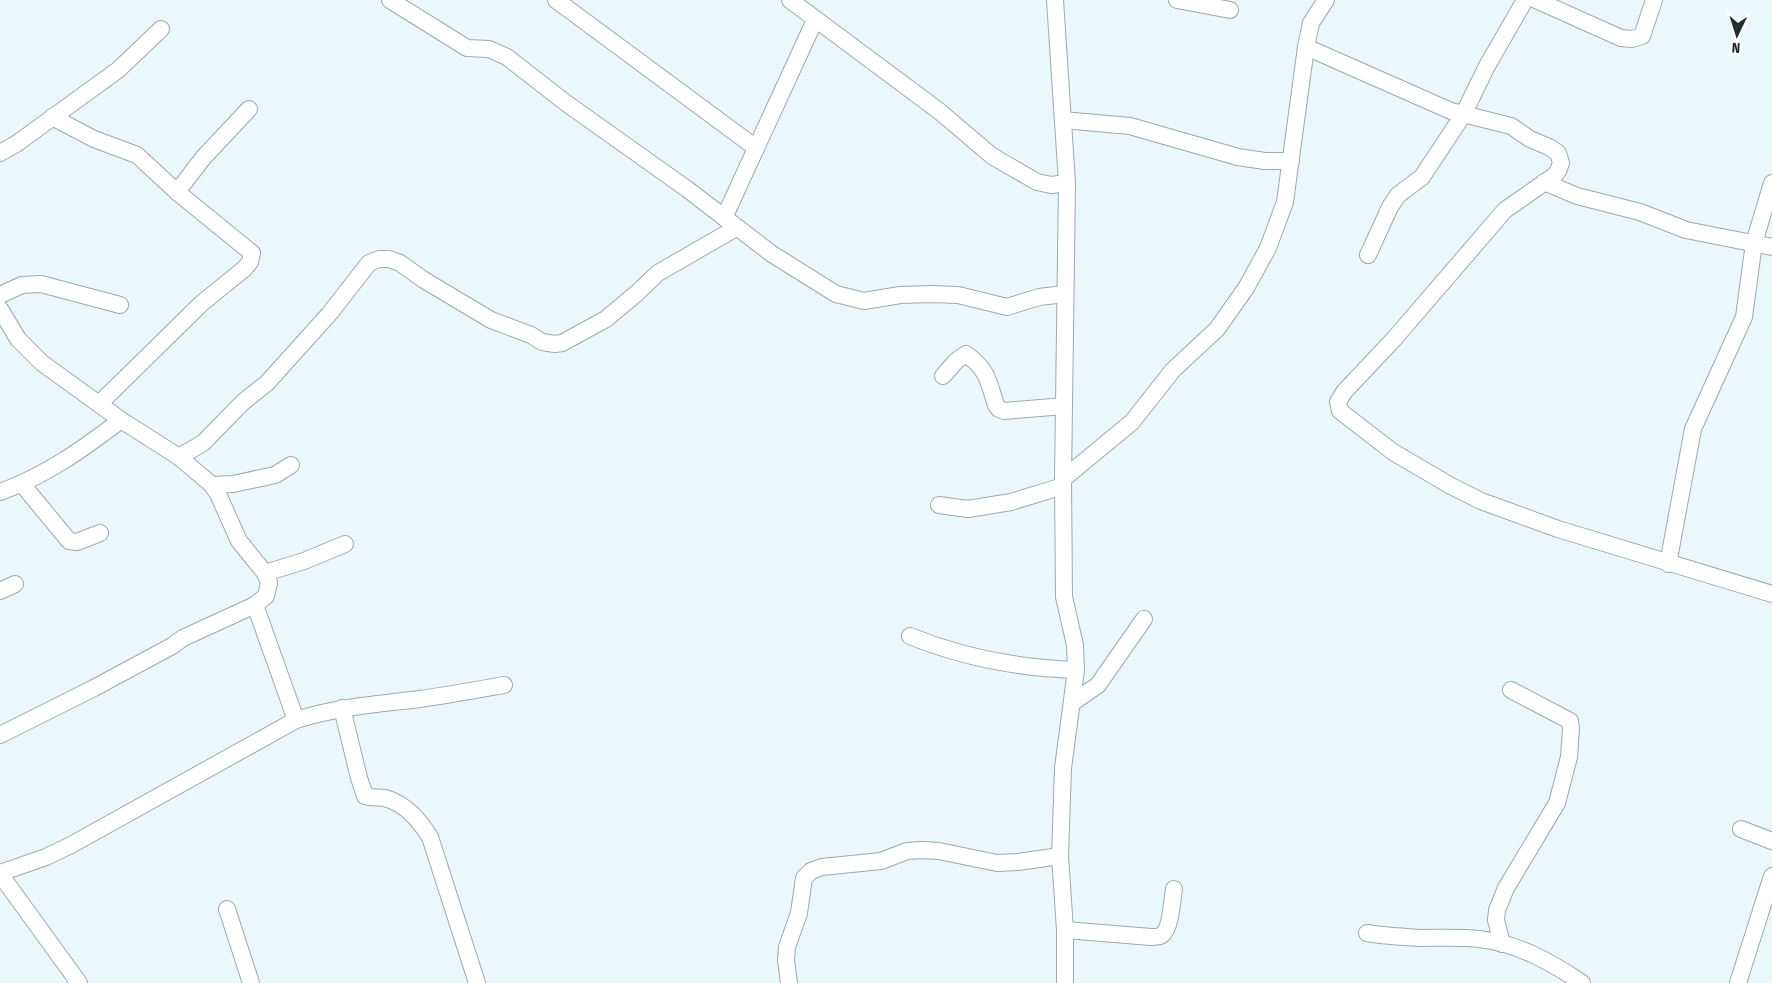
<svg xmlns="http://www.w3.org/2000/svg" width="1772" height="983" font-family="'Fira Sans Condensed',sans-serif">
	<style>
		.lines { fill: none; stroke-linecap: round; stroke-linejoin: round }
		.minor-casing { stroke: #9da9ad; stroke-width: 18 }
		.minor { stroke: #fff; stroke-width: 16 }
	</style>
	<rect width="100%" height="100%" fill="#eaf7fb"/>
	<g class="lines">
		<defs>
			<g id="minor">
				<path d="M390 0 467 48 489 49 507 57 566 103 687 189 772 254 836 294 864 301 900 295 931 294 958 295 1007 307 1039 297 1065 294"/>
				<path d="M556 0 756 148"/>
				<path d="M790 0 939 111 992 156 1037 182 1051 185 1067 183"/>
				<path d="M1055 0 1067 183 1063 479 1064 597 1075 645 1076 670 1063 768 1060 856 1065 930V983"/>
				<path d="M1177 0 1230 10"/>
				<path d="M1536 0 1621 38 1632 39 1642 36 1654 0"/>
				<path d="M1306 47 1451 111 1511 126 1530 139 1549 147 1558 153 1561 163 1558 171 1554 176 1505 210 1394 339 1344 392 1338 402 1340 411 1393 452 1451 486 1481 501 1558 529 1772 594"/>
				<path d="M52 117 94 139 137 155 177 192 252 253 250 262 244 269 202 303 99 404"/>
				<path d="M1063 120 1130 126 1238 157 1265 161H1291"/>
				<path d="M0 153 16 144 118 70 161 29"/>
				<path d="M1544 182 1577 196 1640 212 1686 230 1772 247"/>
				<path d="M177 192 203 158 249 109"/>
				<path d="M724 218 815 20"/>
				<path d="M1368 255 1390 207 1398 195 1422 177 1463 115 1487 66 1525 0"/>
				<path d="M0 295 22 285 41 284 120 305"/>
				<path d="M0 309 18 339 42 363 121 420 179 457 212 485 218 494 239 541 265 573 269 583 266 596 255 605 183 638 172 646 94 688 0 735"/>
				<path d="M943 376 956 361 966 354C988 370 988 380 996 405L999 409 1004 411 1064 406"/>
				<path d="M179 457 203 443 243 402 267 383 330 313 369 263 379 259H389L400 263 424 280 491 320 531 335 542 342 555 344 562 343 606 319 637 293 658 273 736 228"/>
				<path d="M1063 479 1132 422 1173 370 1217 329 1246 288 1268 248 1285 202 1306 47 1311 23 1326 0"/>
				<path d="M22 484 69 541 77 542 100 533"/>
				<path d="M212 485 233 484 275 475 291 465"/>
				<path d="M0 492C45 476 83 449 121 420"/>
				<path d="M939 505 968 509 1011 502 1063 486"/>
				<path d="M1668 564 1693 429 1744 317 1754 243 1772 183"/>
				<path d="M265 573 304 561 345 544"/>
				<path d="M0 591 15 584"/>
				<path d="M255 605 296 720"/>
				<path d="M910 636C964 658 1019 668 1076 670"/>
				<path d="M1072 703 1098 685 1144 619"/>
				<path d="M342 708 359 778 365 796C372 798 378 797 385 798 406 804 419 820 430 837L477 983"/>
				<path d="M1741 829 1772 841"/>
				<path d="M0 873 46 857 71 845 296 720C336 707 378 704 420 699 449 695 476 690 504 685"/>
				<path d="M0 874 79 983"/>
				<path d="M227 909 251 983"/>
				<path d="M1065 930 1151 937C1154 937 1157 937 1160 936 1171 932 1172 900 1174 889"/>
				<path d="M1367 933C1385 936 1403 937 1421 938 1441 938 1460 937 1479 939 1517 943 1551 962 1582 983"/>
				<path d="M1502 944 1496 920 1497 910 1506 888 1557 803 1569 757 1571 729 1570 721 1511 690"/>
				<path d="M789 983 786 960 787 947 799 913 804 878 811 871 822 867 881 861 907 851 922 850 939 851 997 863 1018 862 1060 856"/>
				<path d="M1738 983 1772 876"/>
			</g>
		</defs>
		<use href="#minor" class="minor-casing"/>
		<use href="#minor" class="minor"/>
	</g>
	<g transform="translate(1737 35) rotate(184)" stroke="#ffffff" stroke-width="4" paint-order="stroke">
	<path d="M0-4L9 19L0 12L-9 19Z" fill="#262b2c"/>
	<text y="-8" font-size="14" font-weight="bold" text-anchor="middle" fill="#262b2c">N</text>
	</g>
</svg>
